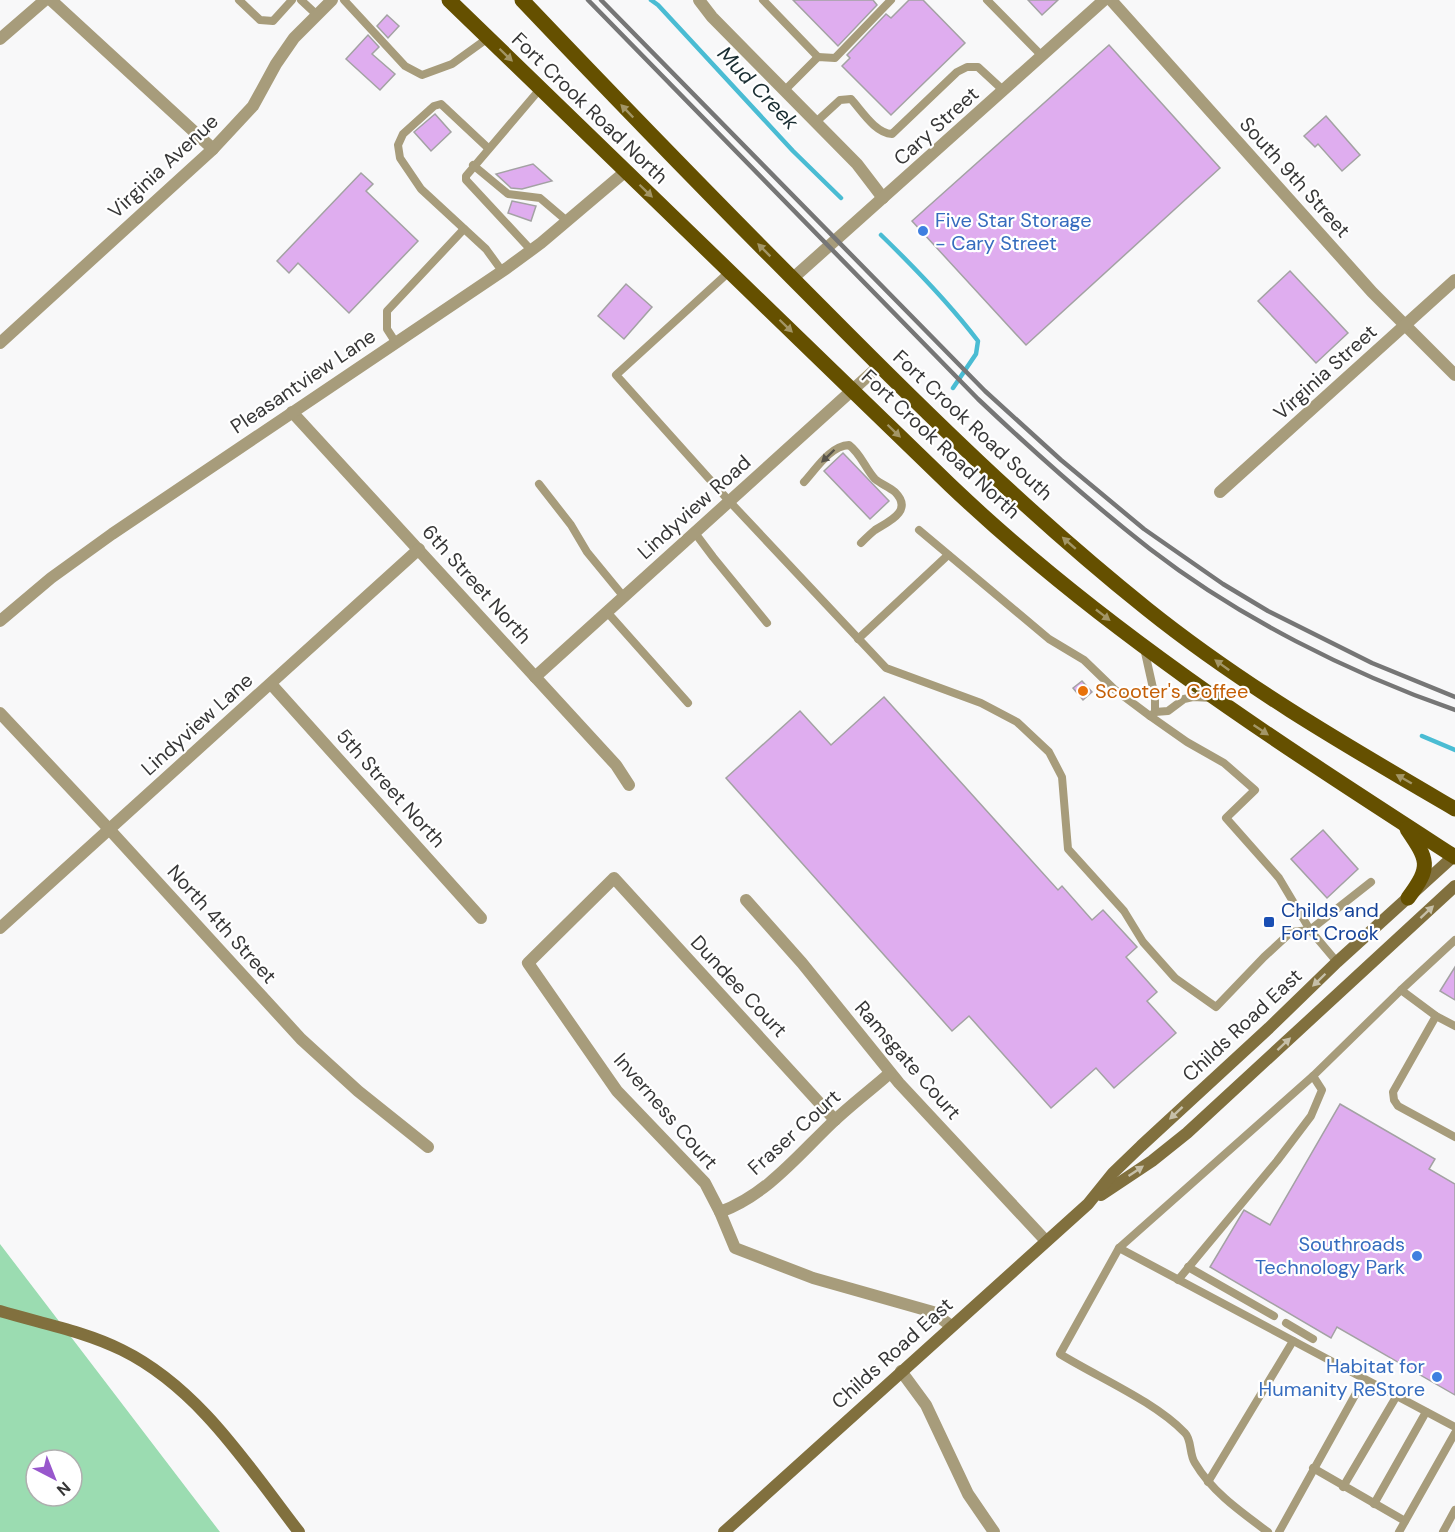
<svg xmlns="http://www.w3.org/2000/svg" width="1455" height="1532" font-family="'DM Sans',sans-serif">
	<style>
		.green { fill: #9bdcb1; fill-rule: evenodd }
		.lines { fill: none; stroke-linecap: round; stroke-linejoin: round }
		.stream { stroke: #4abcd3; stroke-width: 4.5 }
		.building { fill: #dfadef; stroke: #a3a2a3; stroke-width: 1.5 }
		.lane { stroke: #a79c7b; stroke-width: 8 }
		.street { stroke: #a79c7b; stroke-width: 12 }
		.secondary { stroke: #81703e; stroke-width: 12 }
		.primary { stroke: #655000; stroke-width: 15 }
		.rail { stroke: #767676; stroke-width: 4.5 }
		.oneway { fill: #a39666 }
		.oneway2 { fill: #59554b }
		.oneway3 { fill: #c6bfa8 }
		.shop-dot { fill: #3f7fe0; stroke: #fff; stroke-width: 2 }
		.food-dot { fill: #e8710a; stroke: #fff; stroke-width: 2 }
		.transit-dot { fill: #1a4fb4; stroke: #fff; stroke-width: 2 }
		.labels { text-anchor: middle; stroke-width: 4.5; stroke-linejoin: round; paint-order: stroke }
		.street-label { font-size: 20px; fill: #373737; stroke: #fff }
		.shop-label { font-size: 20px; fill: #366cbe; stroke: #fff; text-anchor: end }
		.food-label { font-size: 20px; fill: #c56008; stroke: #fff; text-anchor: start }
		.transit-label { font-size: 20px; fill: #164399; stroke: #fff; text-anchor: start }
		.water-label { font-size: 21px; font-style: italic; fill: #192d32; stroke: #fff }
	</style>
	<rect width="100%" height="100%" fill="#f8f8f9"/>
	<path class="green" d="M0 1244 220 1532H0ZM36 1460H72V1496H36Z"/>
	<g class="lines">
		<g class="stream">
			<path d="M651 0 658 5 793 151 841 198"/>
			<path d="M881 235C915 268 949 303 978 341L976 354 953 388"/>
			<path d="M1422 736 1455 750"/>
		</g>
	</g>
	<g class="building">
		<path d="M793 0H873L877 5 838 46Z"/>
		<path d="M909 0H923L965 43 891 115 842 66 850 58 847 55 886 14 891 18Z"/>
		<path d="M1028 0H1058L1042 15Z"/>
		<path d="M387 15 399 26 388 38 377 26Z"/>
		<path d="M368 35 379 47 372 54 395 74 380 90 346 59Z"/>
		<path d="M1109 45 1220 168 1026 345 912 221Z"/>
		<path d="M435 114 451 132 431 151 414 132Z"/>
		<path d="M1326 116 1360 155 1342 171 1318 144 1315 147 1304 136Z"/>
		<path d="M533 164 552 181 522 189 511 188 496 174Z"/>
		<path d="M361 173 373 184 366 191 418 241 349 313 298 263 289 273 277 261Z"/>
		<path d="M512 201 536 206 531 221 508 213Z"/>
		<path d="M1290 271 1348 333 1316 363 1258 301Z"/>
		<path d="M626 284 652 307 624 339 598 316Z"/>
		<path d="M843 453 889 501 870 519 824 471Z"/>
		<path d="M1082 681 1092 692 1083 700 1073 688Z"/>
		<path d="M884 697 1058 890 1062 886 1092 920 1103 910 1137 947 1126 957 1157 992 1147 1001 1176 1033 1114 1088 1096 1068 1051 1108 969 1016 952 1031 726 778 800 711 831 745Z"/>
		<path d="M1323 830 1358 869 1327 898 1291 859Z"/>
		<path d="M1455 967V1000L1440 991Z"/>
		<path d="M1340 1104 1435 1159 1429 1169 1455 1184V1395L1337 1327 1331 1338 1210 1267 1244 1210 1270 1225Z"/>
	</g>
	<g class="lines">
		<g class="lane">
			<path d="M239 0 260 20 273 21 292 0"/>
			<path d="M301 0 316 14"/>
			<path d="M344 0 405 66 422 75 452 64 488 38"/>
			<path d="M763 0 818 57"/>
			<path d="M987 0 1042 56"/>
			<path d="M785 90 818 57 835 58 891 0"/>
			<path d="M816 122 840 100 851 99C862 111 875 133 892 134L957 72 967 67H978L1004 91"/>
			<path d="M488 148 441 104 434 106 403 134 398 145 400 158 421 189 486 249 502 271"/>
			<path d="M473 165 508 194 540 198 567 221"/>
			<path d="M531 250 466 180V176L540 89"/>
			<path d="M729 272 616 375 730 502 886 668 981 703 1017 722 1049 752 1062 777 1068 849 1124 911 1143 942 1175 978 1216 1007 1264 957 1291 932 1310 930 1371 882"/>
			<path d="M396 343 387 329V311L464 229"/>
			<path d="M804 482C816 469 830 446 849 445 861 454 865 468 875 479 881 484 889 487 895 492 914 511 888 522 875 530 870 534 865 539 861 543"/>
			<path d="M539 484 571 525 587 552 624 597"/>
			<path d="M919 530 1049 639 1084 660 1114 689 1150 716 1187 742 1224 763 1255 790 1226 818 1279 878 1310 930 1337 962"/>
			<path d="M695 533 713 557 767 623"/>
			<path d="M607 612 688 703"/>
			<path d="M858 639 948 555"/>
			<path d="M1144 648 1155 697V712"/>
			<path d="M1150 716 1155 712 1168 711 1184 699 1193 697 1212 698"/>
			<path d="M1401 990 1455 940"/>
			<path d="M1436 1016 1393 1092 1394 1100 1398 1106 1455 1137"/>
			<path d="M1119 1248 1455 1427"/>
			<path d="M1188 1267 1274 1316"/>
			<path d="M1178 1280 1277 1161 1311 1116 1322 1090 1313 1076 1401 990 1436 1016 1455 1026"/>
			<path d="M1286 1323 1313 1339"/>
			<path d="M1313 1468 1405 1521"/>
			<path d="M1208 1482 1293 1341"/>
			<path d="M1343 1487 1396 1397"/>
			<path d="M1374 1504 1426 1412"/>
			<path d="M1268 1532C1241 1512 1212 1492 1195 1463 1189 1454 1192 1440 1185 1433 1154 1401 1099 1378 1060 1354L1119 1248 1313 1076"/>
			<path d="M1279 1532 1364 1379"/>
			<path d="M1399 1532 1455 1433"/>
			<path d="M1443 1532 1455 1510"/>
		</g>
		<g class="street">
			<path d="M51 0 213 149"/>
			<path d="M699 0 712 17 857 164 883 198"/>
			<path d="M1111 0 1372 292 1455 375"/>
			<path d="M0 39 45 0"/>
			<path d="M792 279 1104 0"/>
			<path d="M0 343 213 149 253 106 276 64 294 38 332 0"/>
			<path d="M292 412 616 765 629 785"/>
			<path d="M1220 492 1455 280"/>
			<path d="M0 621 51 578 112 534 507 268 541 243 626 171"/>
			<path d="M535 677 879 366"/>
			<path d="M271 684 481 918"/>
			<path d="M0 713 109 829 301 1039 358 1091 428 1147"/>
			<path d="M746 900 802 963 899 1083 1046 1241"/>
			<path d="M0 928 419 549"/>
			<path d="M835 1120 614 878 528 963 617 1091 705 1183 720 1212 735 1248 813 1278 933 1312 951 1326"/>
			<path d="M720 1212C767 1195 799 1154 834 1121 852 1104 872 1089 890 1073"/>
			<path d="M901 1371 926 1405 968 1494 994 1532"/>
		</g>
		<g class="secondary">
			<path d="M1101 1195 1152 1161 1187 1133 1455 886"/>
			<path d="M0 1311C40 1323 84 1331 122 1350 199 1388 248 1466 299 1532"/>
			<path d="M724 1532 1088 1204 1113 1173 1141 1146 1269 1028 1337 962 1455 855"/>
		</g>
		<g class="primary">
			<path d="M449 0 950 485C1102 630 1279 743 1455 857"/>
			<path d="M522 0C621 104 721 207 822 308 926 413 1032 517 1147 609 1243 686 1349 747 1455 809"/>
			<path d="M1407 829C1428 860 1432 866 1408 898"/>
		</g>
		<g class="rail">
			<path d="M588 0 978 399C1033 451 1090 502 1150 549 1238 617 1349 673 1455 710"/>
			<path d="M601 0 985 391 1061 460 1144 529 1223 584 1268 611 1372 663 1455 697"/>
		</g>
	</g>
	<defs><path id="oneway-solid" d="M-6-.8H1V-3.2L6.5 0L1 3.2V.8H-6Z" transform="scale(1.5)"/></defs>
	<g class="oneway">
		<use href="#oneway-solid" transform="translate(506 55) rotate(44)"/>
		<use href="#oneway-solid" transform="translate(627 111) rotate(-134)"/>
		<use href="#oneway-solid" transform="translate(646 191) rotate(44)"/>
		<use href="#oneway-solid" transform="translate(764 250) rotate(-135)"/>
		<use href="#oneway-solid" transform="translate(786 326) rotate(44)"/>
		<use href="#oneway-solid" transform="translate(894 431) rotate(44)"/>
		<use href="#oneway-solid" transform="translate(1069 543) rotate(-139)"/>
		<use href="#oneway-solid" transform="translate(1103 615) rotate(38)"/>
		<use href="#oneway-solid" transform="translate(1222 665) rotate(-144)"/>
		<use href="#oneway-solid" transform="translate(1261 730) rotate(34)"/>
		<use href="#oneway-solid" transform="translate(1404 779) rotate(-150)"/>
	</g>
	<use class="oneway2" href="#oneway-solid" transform="translate(828 456) rotate(136)"/>
	<g class="oneway3">
		<use href="#oneway-solid" transform="translate(1427 912) rotate(-43)"/>
		<use href="#oneway-solid" transform="translate(1319 980) rotate(136)"/>
		<use href="#oneway-solid" transform="translate(1284 1044) rotate(-43)"/>
		<use href="#oneway-solid" transform="translate(1176 1113) rotate(137)"/>
		<use href="#oneway-solid" transform="translate(1136 1171) rotate(-34)"/>
	</g>
	<g class="shop-dot">
		<circle cx="923" cy="231" r="6"/>
		<circle cx="1417" cy="1256" r="6"/>
		<circle cx="1437" cy="1377" r="6"/>
	</g>
	<circle class="food-dot" cx="1083" cy="691" r="6"/>
	<rect class="transit-dot" x="1263" y="916" width="12" height="12" rx="3"/>
	<g class="labels">
		<g class="street-label">
			<text transform="translate(590 108) rotate(44)" y="7">Fort Crook Road North</text>
			<text transform="translate(936 126) rotate(-42)" y="7">Cary Street</text>
			<text transform="translate(163 166) rotate(-43)" y="7">Virginia Avenue</text>
			<text transform="translate(1295 177) rotate(48)" y="7">South 9th Street</text>
			<text transform="translate(1325 372) rotate(-42)" y="7">Virginia Street</text>
			<text transform="translate(303 381) rotate(-34)" y="7">Pleasantview Lane</text>
			<text transform="translate(973 425) rotate(43)" y="7">Fort Crook Road South</text>
			<text transform="translate(941 444) rotate(43)" y="7">Fort Crook Road North</text>
			<text transform="translate(694 507) rotate(-42)" y="7">Lindyview Road</text>
			<text transform="translate(477 584) rotate(48)" y="7">6th Street North</text>
			<text transform="translate(197 724) rotate(-42)" y="7">Lindyview Lane</text>
			<text transform="translate(391 788) rotate(48)" y="7">5th Street North</text>
			<text transform="translate(222 924) rotate(48)" y="7">North 4th Street</text>
			<text transform="translate(739 986) rotate(47)" y="7">Dundee Court</text>
			<text transform="translate(1242 1025) rotate(-43)" y="7">Childs Road East</text>
			<text transform="translate(908 1060) rotate(49)" y="7">Ramsgate Court</text>
			<text transform="translate(666 1111) rotate(49)" y="7">Inverness Court</text>
			<text transform="translate(794 1132) rotate(-42)" y="7">Fraser Court</text>
			<text transform="translate(892 1353) rotate(-42)" y="7">Childs Road East</text>
		</g>
		<g class="shop-label">
			<text x="935" y="227" text-anchor="start">Five Star Storage<tspan x="935" dy="23">- Cary Street</tspan></text>
			<text x="1405" y="1251">Southroads<tspan x="1405" dy="23">Technology Park</tspan></text>
			<text x="1425" y="1373">Habitat for<tspan x="1425" dy="23">Humanity ReStore</tspan></text>
		</g>
		<g class="food-label">
			<text x="1095" y="698">Scooter's Coffee</text>
		</g>
		<g class="transit-label">
			<text x="1281" y="917">Childs and<tspan x="1281" dy="23">Fort Crook</tspan></text>
		</g>
		<g class="water-label">
			<text transform="translate(758 88) rotate(46)" y="7">Mud Creek</text>
		</g>
	</g>
	<g transform="translate(54 1478) rotate(138)"><circle r="28" fill="#ffffff" stroke="#afafaf" stroke-width="1.5"/>
	<path d="M0-4.5L10 22L0 15L-10 22Z" fill="#9857cc"/>
	<text y="-9" font-size="16" font-weight="bold" text-anchor="middle" fill="#373737">N</text>
	</g>
</svg>
